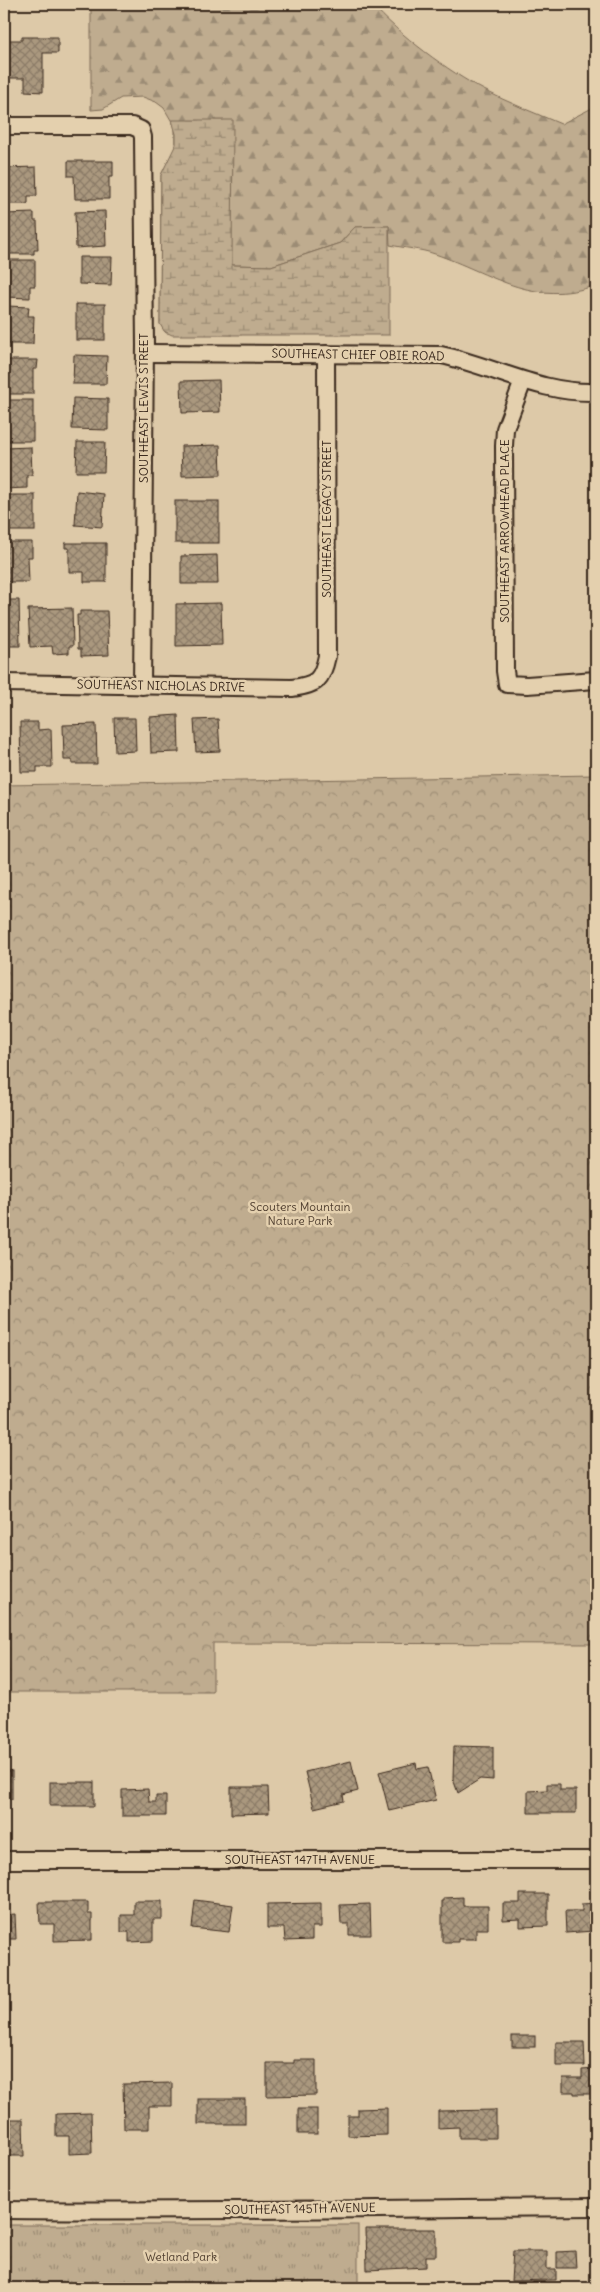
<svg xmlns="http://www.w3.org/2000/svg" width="600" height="2292" font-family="Delius,sans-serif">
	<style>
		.grass { fill: url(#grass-tufts); stroke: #7d6b56 }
		.forest { fill: url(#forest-firs); stroke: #7d6b56 }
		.wetland { fill: url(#wetland-marsh); stroke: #7d6b56 }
		.park { fill: url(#park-crowns); stroke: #7d6b56 }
		.building { fill: url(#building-cross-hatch); stroke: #3b2a1e }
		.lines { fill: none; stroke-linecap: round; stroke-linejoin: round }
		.minor-casing { stroke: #3b2a1e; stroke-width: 20 }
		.minor { stroke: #e4d0ae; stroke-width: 16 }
		.labels { text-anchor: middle; stroke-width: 5; stroke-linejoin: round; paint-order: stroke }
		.street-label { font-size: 12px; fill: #3b2a1e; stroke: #e4d0ae }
		.park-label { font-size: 12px; fill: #4f3e2f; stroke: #e4d0ae }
	</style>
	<defs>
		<pattern id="grass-tufts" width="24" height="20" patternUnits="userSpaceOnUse" patternTransform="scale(1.25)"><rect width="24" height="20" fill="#bfac8f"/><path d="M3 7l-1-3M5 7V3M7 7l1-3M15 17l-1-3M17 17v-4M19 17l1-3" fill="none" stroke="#9c8c74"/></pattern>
		<pattern id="forest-firs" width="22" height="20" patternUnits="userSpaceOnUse" patternTransform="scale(1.25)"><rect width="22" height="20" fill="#bfac8f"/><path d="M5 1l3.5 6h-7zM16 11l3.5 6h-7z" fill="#9c8c74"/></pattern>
		<pattern id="wetland-marsh" width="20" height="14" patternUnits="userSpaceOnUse" patternTransform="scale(1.25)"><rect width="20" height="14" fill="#bfac8f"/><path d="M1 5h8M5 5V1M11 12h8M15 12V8" fill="none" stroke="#9c8c74"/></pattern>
		<pattern id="park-crowns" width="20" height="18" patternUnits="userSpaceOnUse" patternTransform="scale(1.25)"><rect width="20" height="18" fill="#bfac8f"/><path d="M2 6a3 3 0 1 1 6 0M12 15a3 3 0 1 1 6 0" fill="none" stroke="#9c8c74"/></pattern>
		<pattern id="building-cross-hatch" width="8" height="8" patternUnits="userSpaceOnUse" patternTransform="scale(1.25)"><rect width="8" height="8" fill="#aa987e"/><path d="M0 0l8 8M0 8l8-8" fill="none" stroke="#8c7c67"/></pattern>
	</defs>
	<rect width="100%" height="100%" fill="#ddc9a8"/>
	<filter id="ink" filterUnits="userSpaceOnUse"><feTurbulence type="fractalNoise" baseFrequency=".02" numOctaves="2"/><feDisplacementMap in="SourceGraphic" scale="10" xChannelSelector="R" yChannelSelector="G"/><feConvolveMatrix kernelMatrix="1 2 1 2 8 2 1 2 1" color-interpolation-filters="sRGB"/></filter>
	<g filter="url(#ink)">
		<rect class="grass" x="4" y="2225" width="354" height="63"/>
		<path class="forest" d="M85 4H372C398 34 449 72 484 90 509 103 535 113 561 124L596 106V285C533 308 491 273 435 254 421 249 404 248 390 245L389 226 355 227 340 243 271 266 232 265V335L166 333 160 324 161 175 175 148V127L164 108 156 102 143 97 121 98 103 109 91 110V8Z"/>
		<path class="wetland" d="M172 120H233L232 265 271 266 340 243 355 227 389 226V335H172L164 331 160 324 161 175 176 144V134Z"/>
		<path class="park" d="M596 775V1644L213 1643V1692H4V785Z"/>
		<g class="building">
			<path d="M22 37H58V53H43V92L25 91V78H4V40H22Z"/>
			<path d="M68 161H113V177H109V199H75L74 176H68Z"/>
			<path d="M36 167 37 196H28V204H7V197H4V168Z"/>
			<path d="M105 211 106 246 76 248 75 212Z"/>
			<path d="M34 213V221H37L38 250H34V254H4V214Z"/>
			<path d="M79 257H112L111 285 79 284Z"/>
			<path d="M4 260H35V286H30V298L4 297Z"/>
			<rect x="76" y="304" width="29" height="36"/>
			<path d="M7 306 29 307 28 316H34L33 344H4V315H7Z"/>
			<path d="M74 355 107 356 106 384H73Z"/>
			<path d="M4 360H38L37 369H33V394H4Z"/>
			<path d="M219 380 220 412 182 413 181 381Z"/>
			<path d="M73 398 108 399V430L72 429Z"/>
			<rect x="4" y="400" width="29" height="41"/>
			<path d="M77 442H105L104 472H76Z"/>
			<path d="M220 445 221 475 182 476 181 446Z"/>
			<path d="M31 447 32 475H27V488L4 489V448Z"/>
			<path d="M77 491 104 494 102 527 75 525Z"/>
			<rect x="4" y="495" width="31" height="36"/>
			<rect x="175" y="501" width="44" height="42"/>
			<path d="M4 542H32V557H28L29 582H4Z"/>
			<path d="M65 543H106V582H84V572H69V548H65Z"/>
			<path d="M217 555 218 584H181V556Z"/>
			<path d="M4 600H19L20 646H4Z"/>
			<path d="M221 603 222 645 176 646V604Z"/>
			<path d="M72 608 73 646H69V653L53 654 52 646 30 647 28 609Z"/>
			<path d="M80 611H107L109 655 81 656V649H78L77 615H80Z"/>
			<path d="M178 715 179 752 151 753 150 717Z"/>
			<path d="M114 718H135L136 751 115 752Z"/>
			<path d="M218 719 220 751 196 752 194 720Z"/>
			<path d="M20 722H38V730L51 729 52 767H37V772H21Z"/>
			<path d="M96 724 97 764H72V760H64L63 725Z"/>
			<path d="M4 725H8L7 763H4Z"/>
			<path d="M454 1746 493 1747V1780L480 1779 458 1793 453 1779Z"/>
			<path d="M351 1761 358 1791 343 1795 344 1801 314 1808 305 1772Z"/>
			<path d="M416 1763 417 1769 428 1767 436 1800 389 1811 379 1772Z"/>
			<rect x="4" y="1771" width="8" height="28"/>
			<rect x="50" y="1782" width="44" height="24"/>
			<path d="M547 1784H560V1790H576V1813H528V1791L547 1790Z"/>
			<path d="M231 1787H268L269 1813 231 1814Z"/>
			<path d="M148 1789 149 1802H156V1796H166V1816H122V1790Z"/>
			<path d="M520 1894H548V1926L520 1927V1919L503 1920V1903H520Z"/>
			<path d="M463 1897V1906H488V1929H476V1939H458V1942H442V1901H444V1898Z"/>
			<path d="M195 1900 233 1905 229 1932 192 1928Z"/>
			<path d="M134 1901H162V1919H153V1941L129 1942V1932H121V1915H134Z"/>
			<path d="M39 1902H88V1914H92V1940L54 1941V1924H40Z"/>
			<path d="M321 1903V1927H312V1940L285 1941 284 1928H267V1904Z"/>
			<path d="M596 1903V1939H593V1931L566 1933 565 1911H582V1904Z"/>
			<path d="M370 1904 371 1935H349V1924H341L340 1905Z"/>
			<path d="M15 1914 16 1939H4V1915Z"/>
			<rect x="512" y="2036" width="23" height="11"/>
			<path d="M556 2042H584L585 2066H556Z"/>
			<path d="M294 2060H316V2095L267 2096V2063H294Z"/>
			<path d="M596 2069V2094H574V2092H563V2078H582V2070Z"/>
			<path d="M172 2083V2106H149V2129H124L123 2084Z"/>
			<rect x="198" y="2099" width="47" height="25"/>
			<path d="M387 2108V2135L348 2136V2116H358V2109Z"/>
			<rect x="298" y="2109" width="19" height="25"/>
			<path d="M496 2110V2138H459V2127L438 2128V2111Z"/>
			<path d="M91 2113 92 2153 69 2154V2136H56V2114Z"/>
			<path d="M11 2119H23L24 2156H4V2124H11Z"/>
			<path d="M366 2229H436V2256H426V2267L367 2270Z"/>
			<path d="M513 2251H547V2269H556V2280L511 2281Z"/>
			<path d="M575 2251 576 2268H557V2252Z"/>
		</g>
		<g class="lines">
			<defs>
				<g id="minor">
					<path d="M4 126H132L141 130 143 137 145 345 142 686"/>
					<path d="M145 353 441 355C494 366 541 394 596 392"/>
					<path d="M523 381 505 429 504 446 505 671 507 684 527 685 596 680"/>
					<path d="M4 683 292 688C317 685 322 680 327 656L326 354"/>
					<path d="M4 1860H596"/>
					<path d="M4 2210C201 2212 399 2208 596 2207"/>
				</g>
			</defs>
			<use href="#minor" class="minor-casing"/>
			<use href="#minor" class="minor"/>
		</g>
	</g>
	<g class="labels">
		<g class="street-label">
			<text transform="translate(358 355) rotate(1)" y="4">SOUTHEAST CHIEF OBIE ROAD</text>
			<text transform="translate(144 408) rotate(-90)" y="4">SOUTHEAST LEWIS STREET</text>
			<text transform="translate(327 519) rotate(-90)" y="4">SOUTHEAST LEGACY STREET</text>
			<text transform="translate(505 531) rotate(-90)" y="4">SOUTHEAST ARROWHEAD PLACE</text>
			<text transform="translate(161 686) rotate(1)" y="4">SOUTHEAST NICHOLAS DRIVE</text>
			<text x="300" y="1864">SOUTHEAST 147TH AVENUE</text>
			<text transform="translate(300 2209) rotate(-1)" y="4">SOUTHEAST 145TH AVENUE</text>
		</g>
		<g class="park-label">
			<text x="300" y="1211">Scouters Mountain<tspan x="300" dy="14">Nature Park</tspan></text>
			<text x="181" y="2261">Wetland Park</text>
		</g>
	</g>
	<rect width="600" height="2292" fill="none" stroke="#e4d0ae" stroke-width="20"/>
	<rect x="10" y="10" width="580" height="2272" fill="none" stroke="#3b2a1e" stroke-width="2" filter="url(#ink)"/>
</svg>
